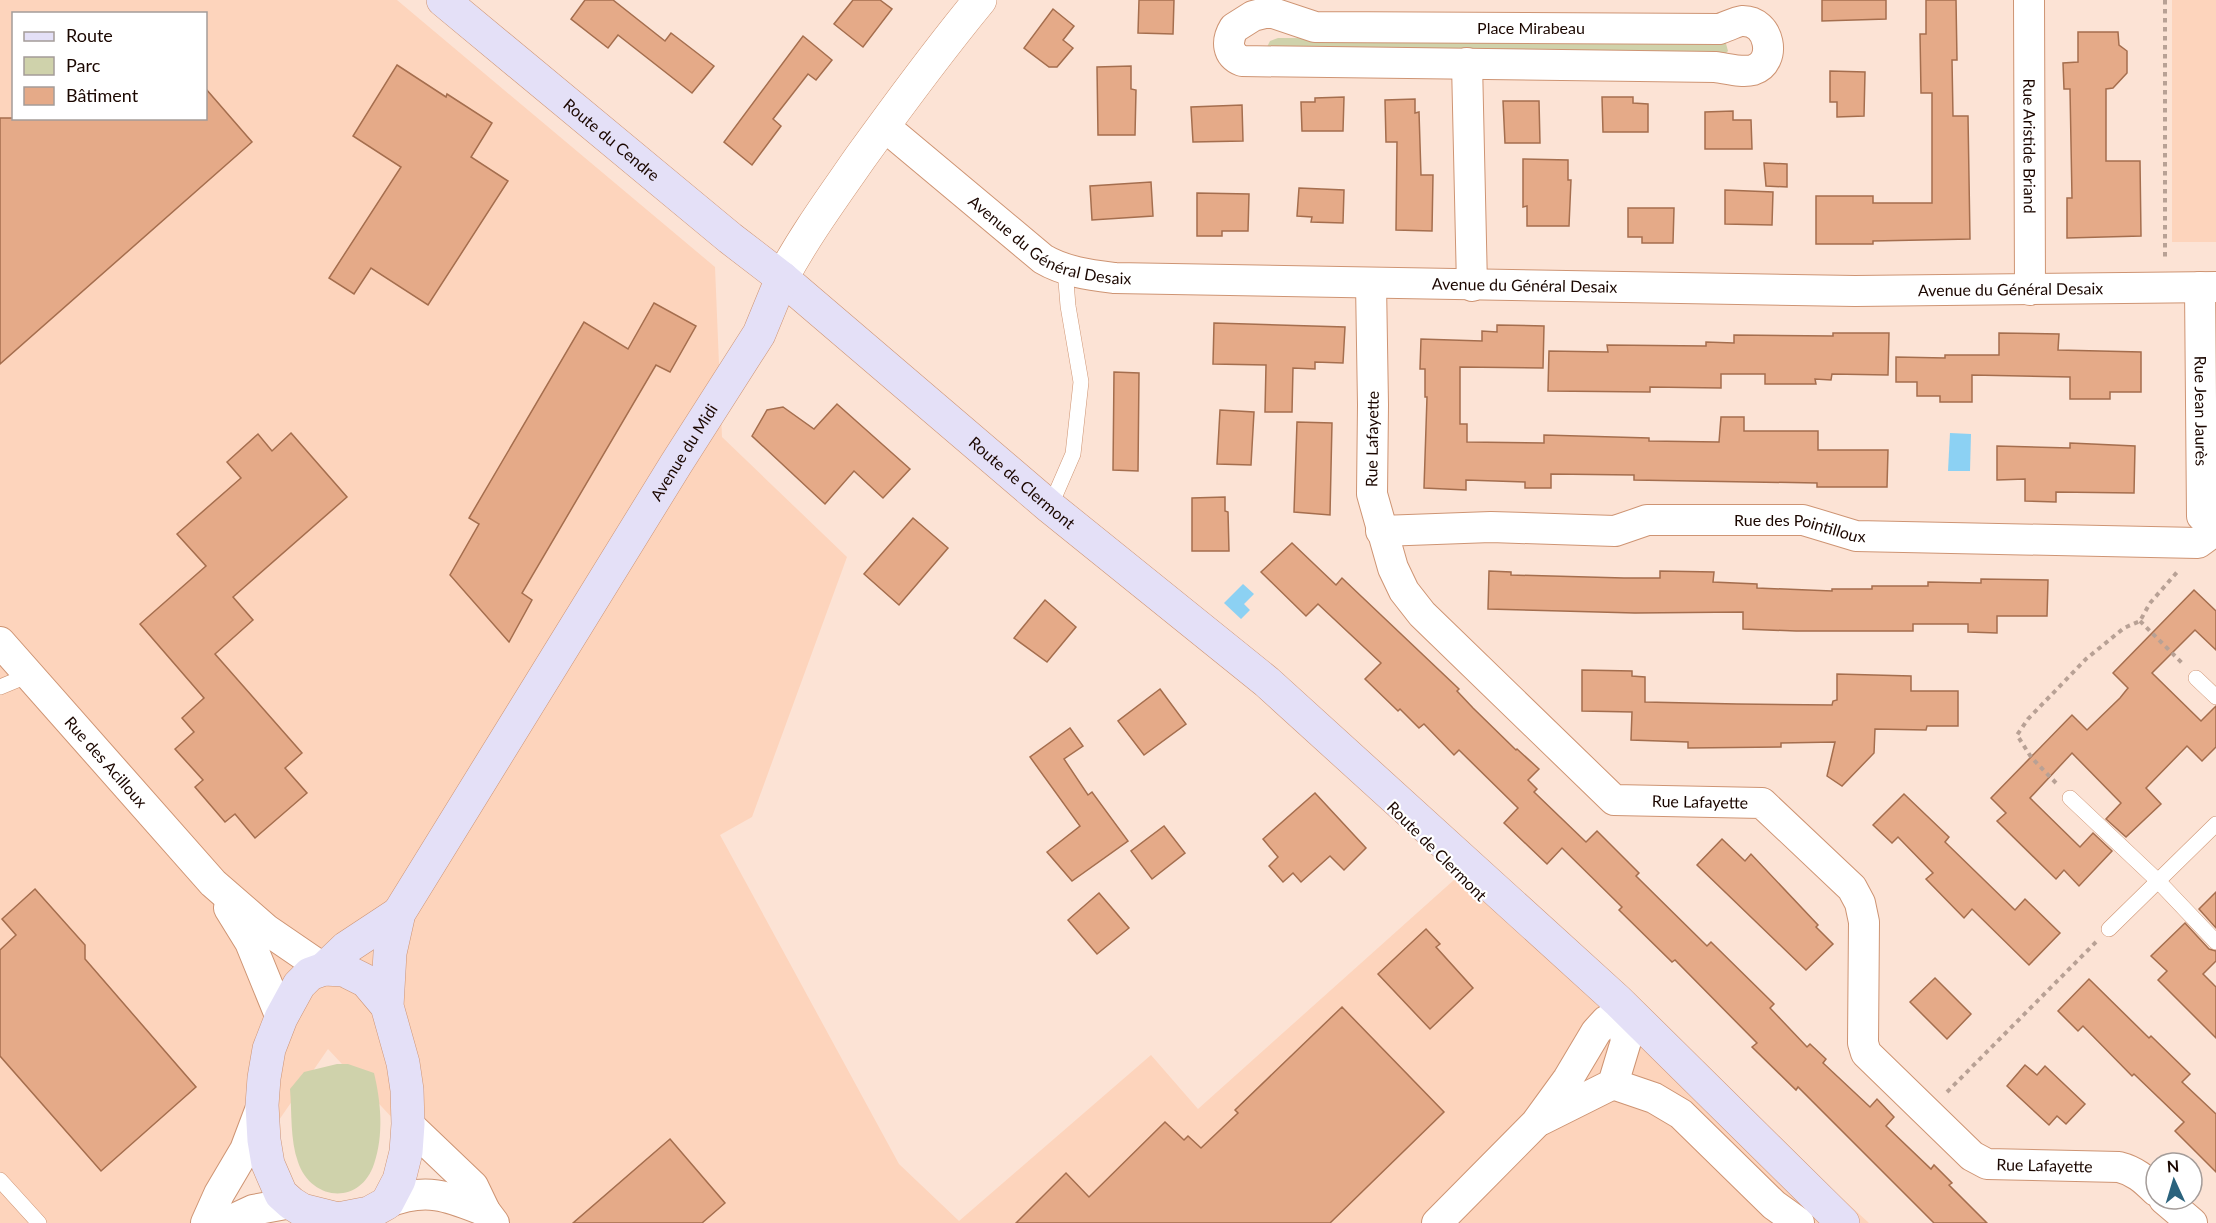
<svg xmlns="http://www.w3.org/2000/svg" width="2216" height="1223" font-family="Lato,sans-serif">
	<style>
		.built { fill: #fdd4bc; fill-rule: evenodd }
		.green { fill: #cfd2ab }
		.water { fill: #8cd1f3 }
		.building { fill: #e5aa88; stroke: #a56e4e; stroke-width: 1.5 }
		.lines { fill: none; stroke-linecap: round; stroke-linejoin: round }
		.service-casing { stroke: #ce9473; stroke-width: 16 }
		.minor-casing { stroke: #ce9473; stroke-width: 32 }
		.tertiary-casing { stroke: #ce9473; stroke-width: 34 }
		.secondary-casing { stroke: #ce9473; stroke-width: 34 }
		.path { stroke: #b8a195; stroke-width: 4; stroke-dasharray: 4.5 4.5; stroke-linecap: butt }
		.service { stroke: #fff; stroke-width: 15 }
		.minor { stroke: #fff; stroke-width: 30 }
		.tertiary { stroke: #fff; stroke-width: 33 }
		.secondary { stroke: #e4e0f7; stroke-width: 33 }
		.labels { text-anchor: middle; stroke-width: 4.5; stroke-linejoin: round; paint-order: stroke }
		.street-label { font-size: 16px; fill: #1b0700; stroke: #fff }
	</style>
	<rect width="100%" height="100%" fill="#fce3d5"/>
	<g class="built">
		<path d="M0 0H397L715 267 722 437 847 557 752 817 720 835 899 1164 959 1221 1151 1055 1198 1109 1474 862 1869 1223H490L328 1049 208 1223H0ZM14 14H206V118H14Z"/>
		<rect x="2172" y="0" width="44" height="242"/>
	</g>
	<g class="green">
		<path d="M1278 38 1725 40 1728 51 1723 56 1267 47 1270 41Z"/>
		<path d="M337 1064H348L374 1073C381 1102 384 1135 374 1164 360 1206 311 1201 298 1162 290 1140 292 1112 290 1089L304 1072Z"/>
	</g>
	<g class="water">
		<path d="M1950 433 1971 434 1970 471H1948Z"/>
		<path d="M1243 584 1254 594 1244 604 1250 610 1241 619 1224 603Z"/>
	</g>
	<g class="building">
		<path d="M585 0H613L665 41 671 33 714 66 692 93 618 35 608 48 571 19Z"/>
		<path d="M853 0H880L892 9 863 47 834 24Z"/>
		<path d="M1139 0H1174L1173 34 1138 33Z"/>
		<path d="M1822 0H1886V19L1822 21Z"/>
		<path d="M1926 0H1956L1957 60H1952L1953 116H1968L1970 239 1873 241V244H1816V196H1873V203H1932V93H1921L1920 34H1926Z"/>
		<path d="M1053 9 1074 26 1063 40 1073 48 1057 67H1049L1024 48Z"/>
		<path d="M2078 32H2118L2119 45 2127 51V73L2113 88 2106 89V161H2140L2141 236 2067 238V198H2072L2070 89H2064L2063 63 2078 62Z"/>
		<path d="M803 36 832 60 816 80 808 74 773 119 781 126 752 165 724 142Z"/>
		<path d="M397 65 446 97 447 94 492 123 471 157 508 181 428 305 371 268 354 294 329 278 401 167 353 136Z"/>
		<path d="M1131 66V89L1136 90 1135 135H1098L1097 67Z"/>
		<path d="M1830 71 1865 72 1864 116 1837 117V102H1830Z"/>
		<path d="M206 89 252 142 0 364V118H206Z"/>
		<path d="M1344 97 1343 131H1302L1301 102H1315V98Z"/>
		<path d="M1602 97H1633V103L1648 104V132H1603Z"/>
		<path d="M1415 99V113L1419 112 1421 175H1433L1432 231 1396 230 1397 142H1386L1385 100Z"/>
		<path d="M1503 101H1539L1540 143H1505Z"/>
		<path d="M1242 105 1243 141 1193 142 1191 107Z"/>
		<path d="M1733 111V120H1751L1752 149H1705V112Z"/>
		<path d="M1523 159 1568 160V180H1571L1569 226H1527V206L1523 207Z"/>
		<path d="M1764 163 1787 164V187L1766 186Z"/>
		<path d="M1151 182 1153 216 1092 220 1090 186Z"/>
		<path d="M1299 188 1344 190 1343 223 1311 222 1312 217 1297 216Z"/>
		<path d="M1725 190 1773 192 1772 225 1725 224Z"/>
		<path d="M1197 193 1249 194 1248 231H1222V236H1197Z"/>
		<path d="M1628 208H1674L1673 243H1642V237H1628Z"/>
		<path d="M654 303 696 326 670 372 656 365 522 593 532 600 509 642 450 575 479 524 469 518 584 322 628 349Z"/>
		<path d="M1214 323 1345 327 1343 363 1315 362V369L1293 368 1292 412H1265L1266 365 1213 364Z"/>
		<path d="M1497 325 1544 326 1543 368 1460 367V424H1467V442L1544 443V435L1649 438V441L1719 442 1721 417H1744V431H1818V450H1888L1887 487H1817V483L1634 480V475L1551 474V488H1525V482L1466 480V490L1424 488 1427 397H1425V369H1420L1421 339 1482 341V331L1497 332Z"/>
		<path d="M1833 333H1889L1888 375 1832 374 1831 380 1815 379 1816 384H1765V374H1721V388L1650 387V392L1548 391 1549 351 1608 352 1607 345 1706 346V342L1734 343V335L1833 336Z"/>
		<path d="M1999 333 2059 334 2058 350 2141 352V392H2110V399H2070V377L1972 375V402H1940V396H1917V382H1896V357L1945 358V355H1999Z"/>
		<path d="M1114 372 1139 373 1138 471 1113 470Z"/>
		<path d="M837 404 910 469 883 498 854 471 825 504 752 436 767 410 783 407 814 429Z"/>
		<path d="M1220 410 1254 412 1251 465 1217 464Z"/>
		<path d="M1297 422 1332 423 1330 515 1294 512Z"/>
		<path d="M291 433 347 497 233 597 253 620 215 654 302 753 285 768 307 793 255 838 235 814 225 822 195 787 203 780 175 749 194 732 182 718 204 698 140 624 206 566 177 534 241 478 227 462 258 434 272 451Z"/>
		<path d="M2070 443 2135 446 2134 493 2056 492V502L2025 501V479L1997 480V446L2070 448Z"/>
		<path d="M1225 497V511L1228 512 1229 551H1192V498Z"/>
		<path d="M913 518 948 548 899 605 864 574Z"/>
		<path d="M1292 543 1336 585 1342 578 1459 689 1457 691 1473 708 1516 750 1517 749 1539 769 1528 780 1537 789 1534 792 1586 842 1597 831 1639 873 1636 876 1707 946 1711 942 1774 1004 1770 1008 1807 1047 1810 1044 1826 1059 1823 1063 1870 1107 1877 1099 1894 1117 1886 1126 1931 1169 1934 1165 1952 1183 1949 1185 1987 1223H1934L1798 1087 1796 1090 1752 1047 1757 1043 1675 960 1672 962 1619 910 1622 907 1562 848 1547 864 1504 823 1518 808 1459 750 1454 755 1424 724 1419 728 1400 709 1398 711 1365 679 1381 663 1318 604 1306 616 1261 572Z"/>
		<path d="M1489 571 1511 572V575L1624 578H1660V571L1714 572 1713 582 1757 584V588L1832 591V589H1872V586H1928V582L1981 583V579L2048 580 2047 616H1997V633L1968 632V624H1913V631H1796L1743 629V612L1635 613 1488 609Z"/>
		<path d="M2194 590 2216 611V650L2195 630 2152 673 2201 721 2216 706V747L2202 761 2187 746 2146 788 2161 804 2126 837 2106 819 2121 803 2072 753 2030 798 2080 847 2093 833 2112 851 2079 886 2064 870 2056 879 1997 821 2006 813 1991 798 2072 715 2087 730 2120 698 2128 688 2113 673Z"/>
		<path d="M1045 600 1076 627 1047 662 1014 638Z"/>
		<path d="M1582 670 1632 671V676L1645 677V702L1737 704 1832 705 1833 701 1837 700V674L1911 676V691H1958V726H1927L1926 730 1875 729 1874 753 1842 786 1827 776 1835 742 1781 743V747L1688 748V742L1631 740 1632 712 1582 711Z"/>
		<path d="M1160 689 1186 724 1144 755 1118 721Z"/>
		<path d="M1070 728 1083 746 1064 759 1088 795 1092 792 1128 841 1072 881 1047 852 1080 826 1030 757Z"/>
		<path d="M1315 793 1366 848 1344 870 1330 856 1301 882 1293 873 1283 882 1269 866 1278 857 1263 839Z"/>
		<path d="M1904 794 1949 837 1945 842 2015 910 2025 899 2060 933 2029 965 1972 909 1964 918 1926 879 1933 873 1898 837 1892 843 1873 825Z"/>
		<path d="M1164 826 1185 853 1152 879 1131 851Z"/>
		<path d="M1722 839 1745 861 1751 854 1818 925 1816 927 1833 944 1806 970 1697 865Z"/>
		<path d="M35 889 85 945V959L196 1087 101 1171 0 1056V950L16 935 2 919Z"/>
		<path d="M2216 892V928L2199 909Z"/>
		<path d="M1099 893 1129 928 1097 954 1068 920Z"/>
		<path d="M2185 923 2209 949 2216 951V961L2203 974 2216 987V1038L2158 980 2167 971 2151 956Z"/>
		<path d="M1426 929 1440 944 1436 947 1473 988 1430 1029 1378 974Z"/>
		<path d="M1935 978 1971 1014 1947 1039 1910 1002Z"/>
		<path d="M2089 979 2149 1038 2151 1036 2190 1074 2182 1082 2216 1114V1172L2175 1131 2184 1122 2134 1074 2132 1076 2083 1026 2078 1031 2058 1011Z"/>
		<path d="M1342 1007 1444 1112 1330 1223H1016L1066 1173 1089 1197 1165 1122 1184 1140 1188 1136 1201 1148 1238 1113 1235 1110Z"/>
		<path d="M2025 1065 2037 1075 2045 1066 2085 1104 2066 1124 2057 1116 2049 1125 2007 1086Z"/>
		<path d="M670 1139 725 1203 702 1223H573Z"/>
	</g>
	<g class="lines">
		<defs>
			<g id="service">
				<path d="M1050 507 1073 454 1081 382 1068 306 1065 269"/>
				<path d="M2196 678 2216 697"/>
				<path d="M0 687 29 675"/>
				<path d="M2070 798 2158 881 2216 942"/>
				<path d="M2109 929 2216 824"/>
				<path d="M0 1180 39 1223"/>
			</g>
			<g id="minor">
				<path id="s1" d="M2029 0 2030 290"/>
				<path d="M1265 13H1273L1315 27 1719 29C1726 27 1735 22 1742 21 1770 20 1778 62 1753 70 1741 73 1726 68 1715 67L1242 61C1227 55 1226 41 1234 28L1253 16Z"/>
				<path d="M1467 63 1472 286"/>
				<path id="s2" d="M884 126 1043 259C1065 272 1091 275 1115 278L1855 291 2216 287"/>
				<path id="s3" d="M1371 283 1373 405 1372 494 1393 568 1404 591 1422 614 1614 800 1762 803 1852 888 1860 903 1864 922 1863 1043 1866 1053 1972 1156 1987 1164 2119 1167C2135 1171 2144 1179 2156 1191"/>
				<path id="s4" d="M2200 287 2202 516 2216 530"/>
				<path id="s5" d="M1381 531 1491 527 1615 531 1647 520H1803L1856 536 2198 543 2216 530"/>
				<path id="s6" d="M0 642 213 883 267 930 324 969"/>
				<path d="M229 908 250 942 281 1018"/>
				<path d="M1613 1084 1654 1098 1681 1114 1774 1205 1799 1223"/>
				<path d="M1541 1120 1613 1084 1626 1041 1619 1005"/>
				<path d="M408 1124 473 1186 485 1211 494 1223"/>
				<path d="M2164 1199 2192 1223"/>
				<path d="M387 1203C425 1187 448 1196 485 1211"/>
				<path d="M206 1223 219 1194 245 1150 262 1105"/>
				<path d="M225 1223 253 1210 291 1203"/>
				<path d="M1437 1223 1536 1123 1568 1079 1596 1032 1606 1021 1641 1024"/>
			</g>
			<path id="tertiary" d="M782 278C805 235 833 197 860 158 899 104 938 51 980 0"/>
			<g id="secondary">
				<path id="s7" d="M443 0 730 238 782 278 1050 507 1267 682 1618 1001 1843 1223"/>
				<path d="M324 969 346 948 399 913"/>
				<path id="s8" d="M387 1006 366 981 344 970 324 969 310 974 299 985 281 1018 269 1049 264 1078 262 1105 264 1140 268 1164 281 1194 291 1203 302 1210 338 1219 369 1213 387 1203 399 1180 406 1152 408 1124 407 1090 403 1063 387 1006 390 953 399 913 676 464 759 334 782 278"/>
			</g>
		</defs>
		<use href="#service" class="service-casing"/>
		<use href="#minor" class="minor-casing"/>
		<use href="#tertiary" class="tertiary-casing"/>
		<use href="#secondary" class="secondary-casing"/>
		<g class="path">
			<path d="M2165 0V261"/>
			<path d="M2140 621 2182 663"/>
			<path d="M2056 783 2031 757 2017 735 2028 719 2086 659 2124 628 2140 621 2150 603 2179 570"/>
			<path d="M1947 1092 2096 942"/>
		</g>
		<use href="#service" class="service"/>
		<use href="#minor" class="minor"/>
		<use href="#tertiary" class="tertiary"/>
		<use href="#secondary" class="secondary"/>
	</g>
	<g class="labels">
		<g class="street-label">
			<text x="1531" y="34">Place Mirabeau</text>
			<text dy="6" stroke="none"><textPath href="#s7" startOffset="219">Route du Cendre</textPath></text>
			<text dy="6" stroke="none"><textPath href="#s1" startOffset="146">Rue Aristide Briand</textPath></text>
			<text dy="6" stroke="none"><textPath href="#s2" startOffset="206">Avenue du Général Desaix</textPath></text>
			<text dy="6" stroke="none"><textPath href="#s2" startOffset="692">Avenue du Général Desaix</textPath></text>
			<text dy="6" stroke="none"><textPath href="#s2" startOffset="1178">Avenue du Général Desaix</textPath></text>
			<text dy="6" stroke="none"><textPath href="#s4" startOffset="124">Rue Jean Jaurès</textPath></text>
			<text transform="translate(1372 439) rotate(-89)" y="6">Rue Lafayette</text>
			<text dy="6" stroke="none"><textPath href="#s8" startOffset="1282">Avenue du Midi</textPath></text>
			<text dy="6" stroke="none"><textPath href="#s7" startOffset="754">Route de Clermont</textPath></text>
			<text dy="6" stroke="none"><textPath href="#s5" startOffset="422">Rue des Pointilloux</textPath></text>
			<text dy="6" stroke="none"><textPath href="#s6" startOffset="160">Rue des Acilloux</textPath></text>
			<text dy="6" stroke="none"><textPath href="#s3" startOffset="696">Rue Lafayette</textPath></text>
			<text transform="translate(1437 851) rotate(45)" y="6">Route de Clermont</text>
			<text dy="6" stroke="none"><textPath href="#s3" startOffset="1272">Rue Lafayette</textPath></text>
		</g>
	</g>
	<rect x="12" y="12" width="195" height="108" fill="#ffffff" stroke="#a49c99" stroke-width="1.5"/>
	<rect x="24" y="32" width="30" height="9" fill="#e4e0f7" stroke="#a49c99" stroke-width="1.5"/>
	<text x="66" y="42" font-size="18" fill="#1b0700">Route</text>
	<rect x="24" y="57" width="30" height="18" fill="#cfd2ab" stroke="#a49c99" stroke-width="1.5"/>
	<text x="66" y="72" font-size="18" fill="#1b0700">Parc</text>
	<rect x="24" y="87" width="30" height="18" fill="#e5aa88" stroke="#a49c99" stroke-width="1.5"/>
	<text x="66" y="102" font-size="18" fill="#1b0700">Bâtiment</text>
	<g transform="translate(2174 1181) rotate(356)"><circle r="28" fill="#ffffff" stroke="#a49c99" stroke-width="1.5"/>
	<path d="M0-4.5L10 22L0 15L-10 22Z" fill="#2b637d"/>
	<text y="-9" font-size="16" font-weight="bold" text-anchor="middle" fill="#1b0700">N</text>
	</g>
</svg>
